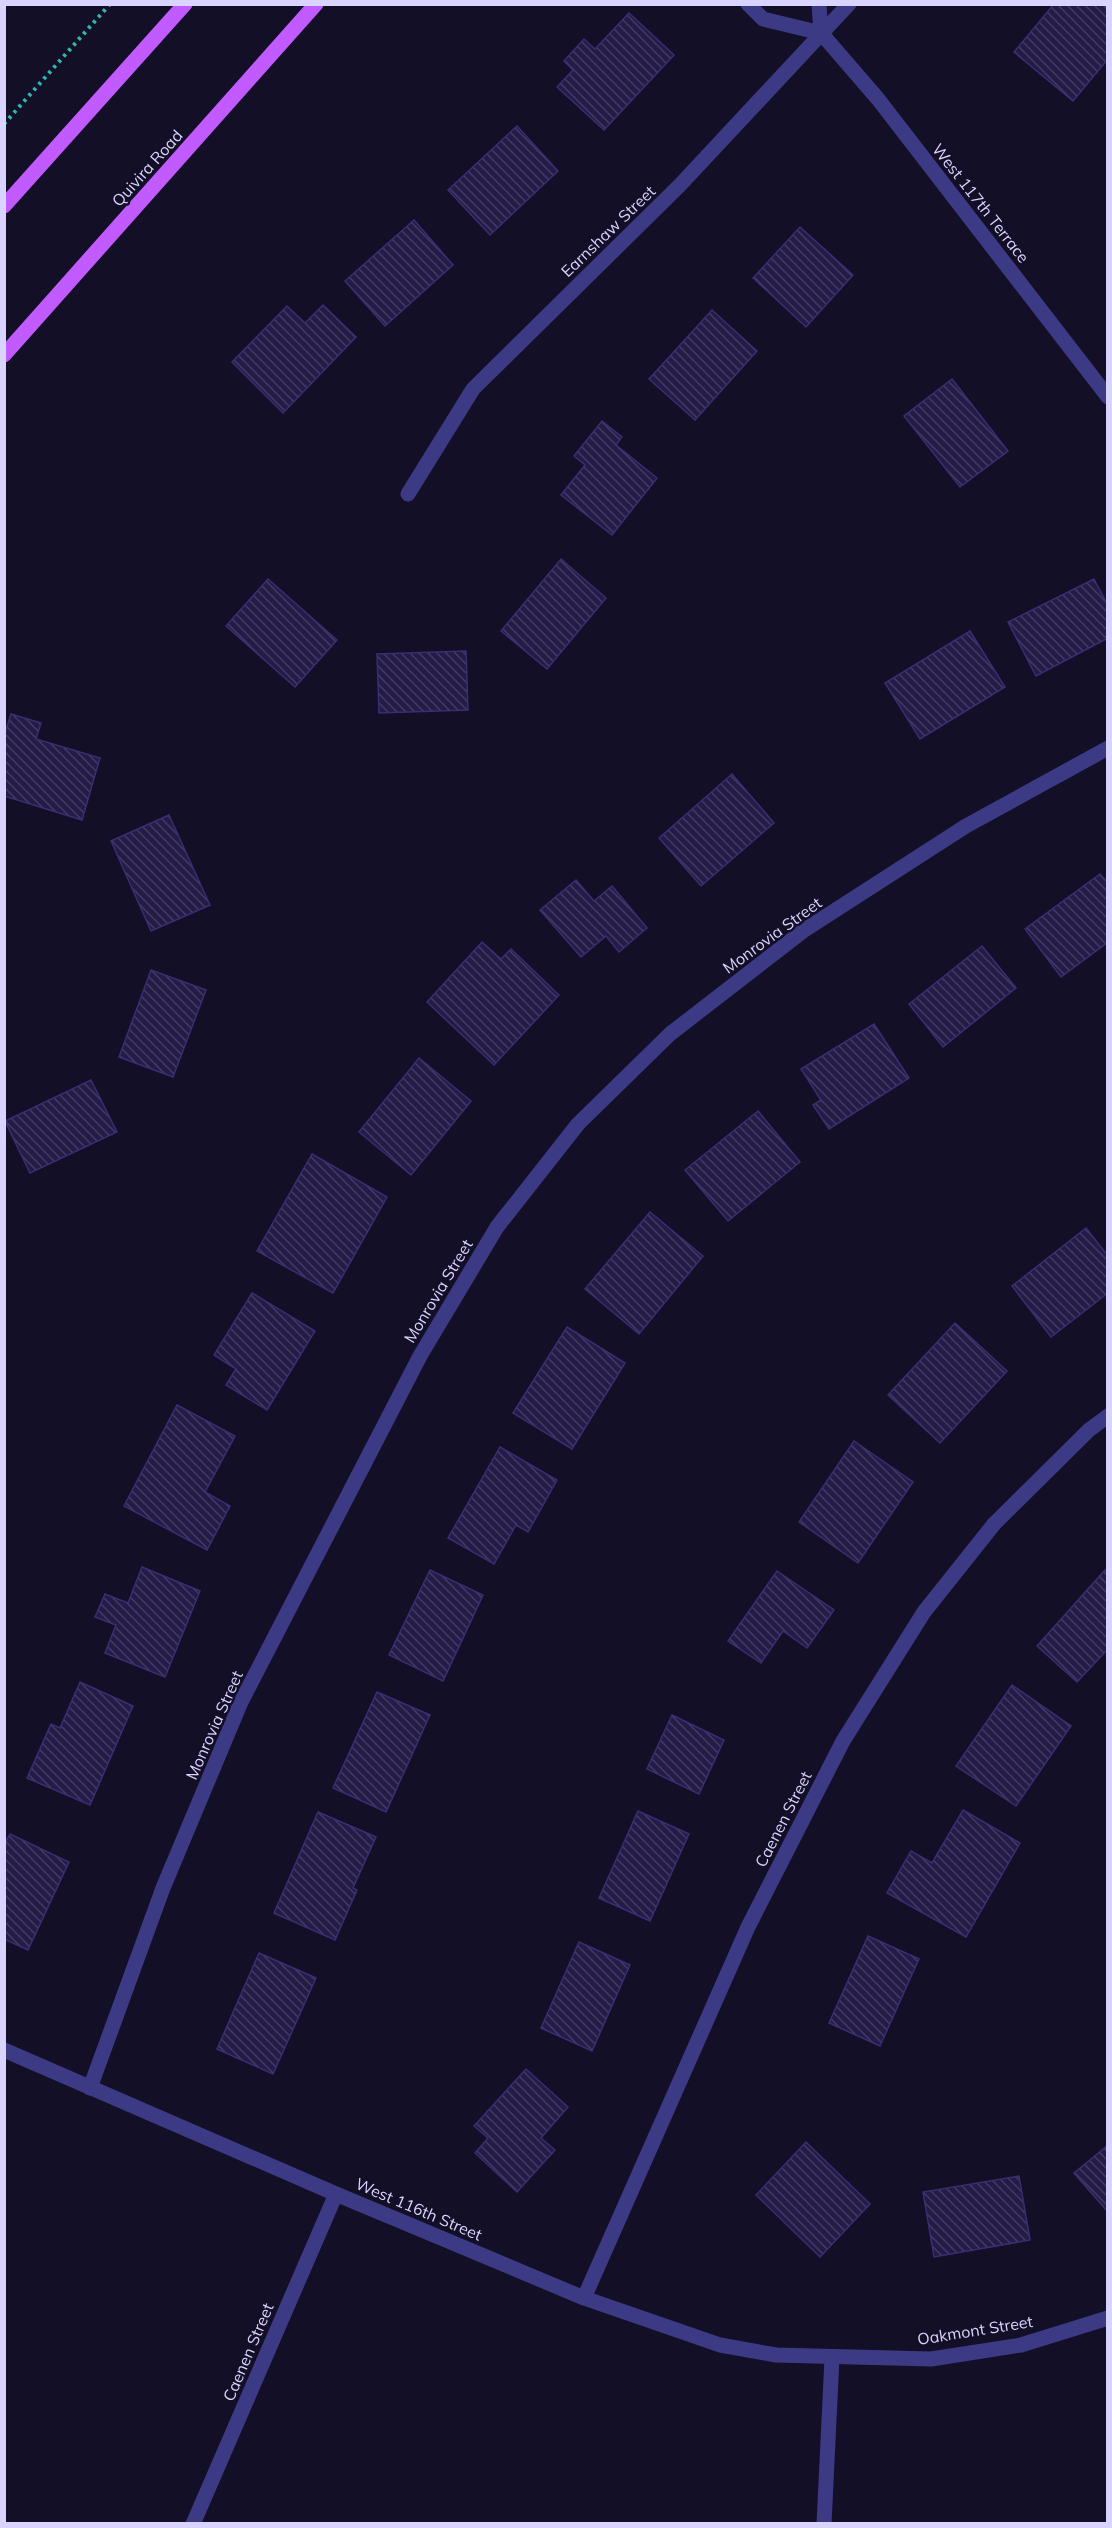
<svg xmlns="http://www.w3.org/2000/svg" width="1112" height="2528" font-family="Mulish,sans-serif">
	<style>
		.building { fill: url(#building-back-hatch); stroke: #3b2d73; stroke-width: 1.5 }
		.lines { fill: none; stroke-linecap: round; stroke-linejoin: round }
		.path { stroke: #2fb8b0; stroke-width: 4; stroke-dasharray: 3 4.5; stroke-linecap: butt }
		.street { stroke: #3d3a85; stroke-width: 15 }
		.primary { stroke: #c25bff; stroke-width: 15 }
		.labels { text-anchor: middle; stroke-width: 5; stroke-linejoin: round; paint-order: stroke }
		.street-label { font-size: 16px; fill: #d9d4ff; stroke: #130f26 }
	</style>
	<defs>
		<pattern id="building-back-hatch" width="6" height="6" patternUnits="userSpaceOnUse" patternTransform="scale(1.5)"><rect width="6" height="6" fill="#241b47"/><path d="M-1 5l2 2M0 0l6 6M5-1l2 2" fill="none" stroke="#433b63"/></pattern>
	</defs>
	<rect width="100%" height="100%" fill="#130f26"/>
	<g class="building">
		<path d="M1054 4H1108V59L1073 101 1014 52Z"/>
		<path d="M629 13 674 55 604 130 557 87 573 70 564 61 584 39 595 49Z"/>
		<path d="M517 126 558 171 490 235 448 190Z"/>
		<path d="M414 220 453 265 385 326 345 281Z"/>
		<path d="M800 227 853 275 806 327 753 278Z"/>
		<path d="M323 305 356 337 283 413 232 362 287 306 305 323Z"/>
		<path d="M712 310 757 351 695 420 649 379Z"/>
		<path d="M952 379 1008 451 960 487 904 416Z"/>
		<path d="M602 421 622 437 616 445 657 478 612 535 561 495 585 465 574 456Z"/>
		<path d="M561 559 606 598 547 669 501 631Z"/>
		<path d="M268 579 337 640 295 687 226 626Z"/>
		<path d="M1094 579 1108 606V638L1036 676 1008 622Z"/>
		<path d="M970 631 1005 687 920 739 885 683Z"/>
		<path d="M466 651 468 710 379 713 377 654Z"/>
		<path d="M11 714 41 723 36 739 100 758 82 820 4 796V736Z"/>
		<path d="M732 774 774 823 701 886 659 838Z"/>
		<path d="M169 815 210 905 151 931 111 841Z"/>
		<path d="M1100 874 1108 883V942L1061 977 1025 929Z"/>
		<path d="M576 880 594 901 612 886 647 928 619 952 606 936 581 957 540 910Z"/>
		<path d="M482 942 501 959 511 949 559 995 494 1065 427 1002Z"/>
		<path d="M982 946 1016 988 943 1047 909 1004Z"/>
		<path d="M151 970 206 990 173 1077 119 1057Z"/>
		<path d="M874 1024 909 1078 829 1129 813 1105 821 1100 801 1069Z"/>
		<path d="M419 1058 471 1101 411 1175 359 1132Z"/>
		<path d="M91 1080 117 1132 30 1173 5 1121Z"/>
		<path d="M758 1111 800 1162 728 1221 685 1170Z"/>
		<path d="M312 1154 387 1197 333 1293 257 1251Z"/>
		<path d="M650 1212 703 1256 639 1334 585 1289Z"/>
		<path d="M1086 1228 1108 1256V1293L1051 1337 1012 1286Z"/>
		<path d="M252 1293 315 1331 267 1410 226 1385 236 1369 214 1355Z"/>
		<path d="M955 1323 1007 1371 940 1443 888 1395Z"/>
		<path d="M567 1327 625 1363 572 1449 513 1413Z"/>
		<path d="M177 1405 235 1436 205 1492 230 1506 207 1550 124 1506Z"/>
		<path d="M854 1441 913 1482 858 1563 799 1522Z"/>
		<path d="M500 1447 557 1480 528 1532 516 1525 494 1564 448 1538Z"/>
		<path d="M142 1567 200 1591 165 1677 105 1653 116 1625 95 1617 105 1594 128 1603Z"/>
		<path d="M430 1570 483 1595 443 1681 389 1655Z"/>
		<path d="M1105 1570 1108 1572V1649L1077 1682 1037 1646Z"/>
		<path d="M777 1571 834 1610 807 1648 783 1631 761 1663 728 1641Z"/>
		<path d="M80 1682 133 1706 90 1805 27 1778 51 1724 60 1728Z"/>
		<path d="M1012 1685 1071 1726 1016 1806 956 1766Z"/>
		<path d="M377 1692 430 1715 386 1812 333 1788Z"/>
		<path d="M672 1715 724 1740 699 1794 647 1769Z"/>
		<path d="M963 1810 1020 1843 966 1937 887 1893 911 1851 932 1863Z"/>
		<path d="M638 1811 689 1834 650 1921 599 1898Z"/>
		<path d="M318 1812 376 1837 353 1888 357 1890 335 1940 274 1913Z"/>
		<path d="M10 1834 69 1862 28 1950 4 1939V1845Z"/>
		<path d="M868 1936 919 1959 880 2046 829 2023Z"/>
		<path d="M579 1942 630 1965 592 2051 541 2028Z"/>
		<path d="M259 1953 316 1978 273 2074 217 2049Z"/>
		<path d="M526 2069 568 2107 541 2138 555 2150 517 2192 475 2153 488 2138 474 2126Z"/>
		<path d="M806 2142 870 2204 820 2257 756 2195Z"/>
		<path d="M1108 2145V2212L1074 2173Z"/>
		<path d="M1019 2176 1030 2240 934 2257 923 2192Z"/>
	</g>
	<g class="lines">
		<path class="path" d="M4 124 110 4"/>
		<g class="street">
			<path d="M748 4 763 19 821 33 878 99 1108 397"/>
			<path d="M819 4 821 33"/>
			<path d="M408 494 473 389 680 185 849 4"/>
			<path d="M4 2050 336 2194 584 2298 720 2345 776 2355 931 2359 1021 2345 1108 2318"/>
			<path d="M90 2088 163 1888 241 1702 420 1356 497 1227 578 1124 670 1034 803 931 966 826 1108 748"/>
			<path d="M584 2298 748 1927 843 1741 924 1612 994 1524 1089 1430 1108 1416"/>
			<path d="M193 2524 336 2194"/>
			<path d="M824 2524 832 2358"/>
		</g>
		<g class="primary">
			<path d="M4 206 185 4"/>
			<path d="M4 355 316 4"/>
		</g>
	</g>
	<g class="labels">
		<g class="street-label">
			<text transform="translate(147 168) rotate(-48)" y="6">Quivira Road</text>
			<text transform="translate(981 203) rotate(52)" y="6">West 117th Terrace</text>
			<text transform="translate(608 231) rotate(-44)" y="6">Earnshaw Street</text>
			<text transform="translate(772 935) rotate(-36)" y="6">Monrovia Street</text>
			<text transform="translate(438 1291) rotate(-59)" y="6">Monrovia Street</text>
			<text transform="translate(214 1725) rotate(-66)" y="6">Monrovia Street</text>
			<text transform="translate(783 1819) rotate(-63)" y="6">Caenen Street</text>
			<text transform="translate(419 2209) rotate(23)" y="6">West 116th Street</text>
			<text transform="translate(975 2330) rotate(-9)" y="6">Oakmont Street</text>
			<text transform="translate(248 2352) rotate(-67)" y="6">Caenen Street</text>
		</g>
	</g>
	<rect width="1112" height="2528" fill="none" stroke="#d9d4ff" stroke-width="12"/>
</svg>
